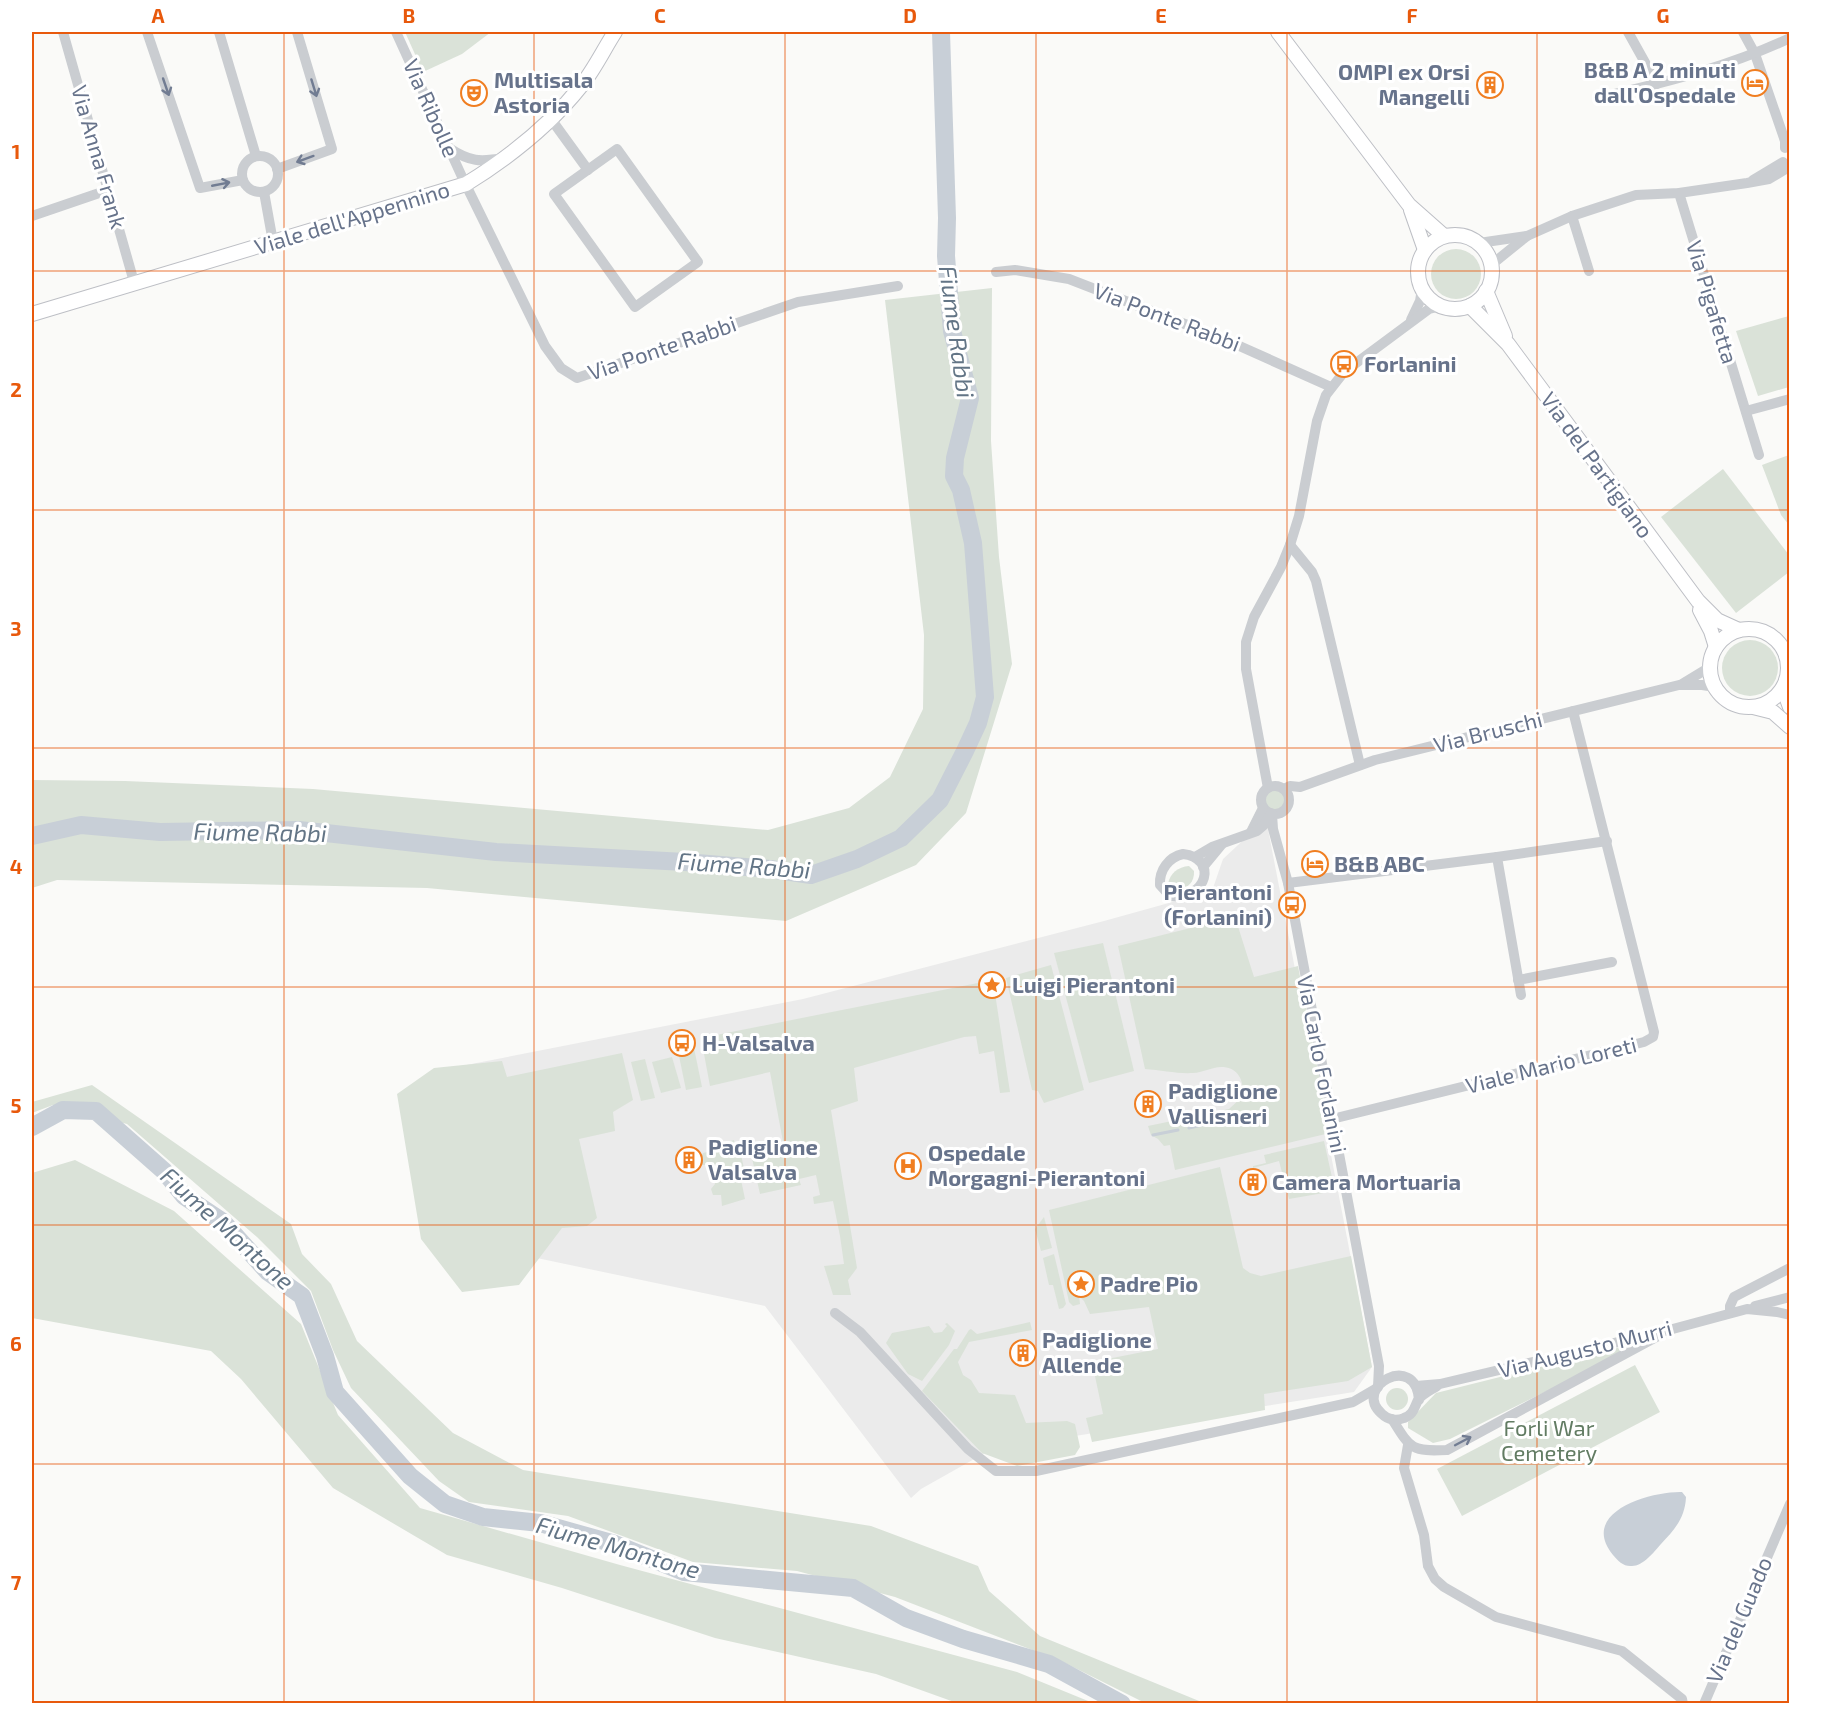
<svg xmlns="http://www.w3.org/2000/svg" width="1821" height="1735" font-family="'Exo 2',sans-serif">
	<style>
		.built { fill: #ebebeb }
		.green { fill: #dae2d8 }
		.water { fill: #c8cfd7 }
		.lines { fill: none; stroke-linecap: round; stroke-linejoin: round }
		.stream { stroke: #c8cfd7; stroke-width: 3 }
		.river { stroke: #c8cfd7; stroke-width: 18 }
		.major-casing { stroke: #bdbfc5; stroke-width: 16 }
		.minor { stroke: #cacdd1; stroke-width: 10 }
		.major { stroke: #fff; stroke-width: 14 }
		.oneway { stroke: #717c92 }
		.grid { fill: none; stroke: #e8590c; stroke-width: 1.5; stroke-opacity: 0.55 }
		.labels { text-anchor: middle; stroke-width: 6; stroke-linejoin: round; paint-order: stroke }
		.poi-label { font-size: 22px; font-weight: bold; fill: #67738b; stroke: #fff; text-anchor: start }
		.street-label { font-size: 22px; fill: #67738b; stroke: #fff }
		.park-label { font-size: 22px; fill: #627c63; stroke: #fff }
		.water-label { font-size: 24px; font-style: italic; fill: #637586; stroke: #fff }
		.neatline { fill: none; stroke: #e8590c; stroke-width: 2 }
		.grid-label { font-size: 20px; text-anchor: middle; font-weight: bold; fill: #e8590c }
	</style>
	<rect width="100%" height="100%" fill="#fafaf8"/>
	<path class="built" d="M1266 819 1372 1367 1354 1392 992 1449 921 1489 911 1498 765 1306 513 1253 451 1068 803 999 1104 921 1212 891 1223 859Z"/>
	<g class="green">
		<path d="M405 32H491L462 54 423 72Z"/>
		<circle cx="1456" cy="274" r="25"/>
		<path d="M992 288 991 441 999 557 1012 664 966 813 916 865 786 921 427 888 57 880 32 888V780L125 781 313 789 768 830 849 808 890 777 923 709 924 635 885 300Z"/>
		<path d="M1789 316V387L1758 396 1736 331Z"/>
		<path d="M1789 455H1790L1789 525 1781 515 1762 465Z"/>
		<path d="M1723 469 1789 555V572L1736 613 1661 517Z"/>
		<circle cx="1750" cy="668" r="28"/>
		<circle cx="1275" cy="800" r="10"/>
		<path d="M1189 866 1194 871C1195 884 1184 892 1172 888L1168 884C1170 873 1178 867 1189 866Z"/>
		<path d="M1235 917 1254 977 1298 966 1330 1133 1175 1170 1170 1145 1164 1146 1158 1139 1151 1135 1148 1126 1229 1109 1242 1097C1245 1082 1239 1067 1221 1067 1212 1067 1202 1073 1193 1073 1178 1074 1161 1070 1145 1069L1118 946Z"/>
		<path d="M1103 943 1134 1071 1089 1083 1054 953Z"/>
		<path d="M1051 965 1084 1090 1044 1103 1038 1091 1032 1090 1006 978Z"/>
		<path d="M993 980 1010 1092 1000 1093 994 1051 979 1054 976 1036 964 1037 854 1068 858 1101 831 1110 857 1268 848 1280 851 1295H833L824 1266 844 1264 840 1236 833 1201 814 1204 813 1197 820 1195 816 1175 799 1179 801 1185 760 1194 749 1145 757 1143 758 1151 784 1147 770 1072 710 1086 701 1038Z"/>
		<path d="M694 1048 702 1087 686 1090 678 1051Z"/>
		<path d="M622 1053 633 1100 613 1112 615 1131 579 1139 597 1218 587 1226 562 1228 519 1285 462 1292 421 1239 397 1094 434 1068 502 1061 507 1077Z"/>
		<path d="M672 1057 681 1088 661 1093 652 1062Z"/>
		<path d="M645 1059 655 1098 641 1101 631 1062Z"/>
		<path d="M92 1085 291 1224 302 1254 331 1284 357 1341 453 1433 523 1470 871 1526 978 1566 989 1591 1040 1636 1204 1703H1145L1061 1661 895 1597 797 1571 693 1562 568 1516 469 1502 439 1481 351 1388 333 1350 311 1291 257 1237 127 1124 53 1105 32 1113V1102Z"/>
		<path d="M734 1140 736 1151 740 1150 745 1173 740 1175 745 1199 722 1206 721 1195H713L711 1189 715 1184 713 1171 707 1165H702L701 1157 703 1153 727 1147V1142Z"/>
		<path d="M1324 1141 1335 1191 1289 1199 1279 1161 1253 1168V1166L1266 1163 1264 1155Z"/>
		<path d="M75 1160 174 1211 301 1324 338 1415 420 1508 620 1565 1017 1672 1093 1703H957L876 1674 715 1638 562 1588 447 1555 333 1488 241 1379 211 1351 32 1318V1173Z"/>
		<path d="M1220 1167 1243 1268 1250 1273 1261 1276 1351 1256 1372 1367 1348 1381 1264 1394 1265 1410 1092 1442 1086 1418 1103 1414 1092 1362 1158 1349 1149 1307 1090 1314 1084 1301 1079 1296 1080 1304 1073 1306 1069 1302 1049 1210Z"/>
		<path d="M1044 1217 1052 1248 1041 1251 1035 1229Z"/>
		<path d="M1054 1254 1066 1304 1063 1308 1059 1309 1053 1285H1049L1043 1258Z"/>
		<path d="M1030 1322 1032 1330 969 1342 958 1362 963 1375 971 1380 979 1393 1015 1395 1026 1423 1067 1421 1075 1424 1080 1447 1075 1455 1017 1466 982 1453 922 1391 954 1349H957L969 1330 971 1329 977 1334Z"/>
		<path d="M947 1323 955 1331 949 1345 922 1381 908 1374 886 1343 892 1333 929 1326 934 1333 942 1332 947 1326 945 1324Z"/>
		<path d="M1632 1344 1587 1371 1450 1439 1433 1443 1408 1428V1422L1436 1393Z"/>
		<path d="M1635 1365 1660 1412 1462 1516 1437 1469Z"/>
		<circle cx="1397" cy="1399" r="11"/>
	</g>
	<path class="water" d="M1682 1492 1686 1497C1685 1518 1675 1529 1661 1544 1654 1552 1643 1566 1632 1566 1624 1567 1618 1561 1613 1555 1578 1512 1651 1491 1682 1492Z"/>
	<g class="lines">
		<g class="stream">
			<path d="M1189 1128 1215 1122"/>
			<path d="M1153 1135 1178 1130"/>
		</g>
		<g class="river">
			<path d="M32 836 81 825 160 832 299 830 496 852 685 862 770 869 811 875 857 859 901 838 940 800 965 751 978 723 985 697 973 543 961 490 954 476 955 458 970 398 952 331 946 256 947 218 941 32"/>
			<path d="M32 1127 63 1110 96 1111 164 1171 184 1196 223 1222 268 1272 302 1296 325 1356 335 1392 410 1476 445 1504 483 1517 540 1523 615 1544 684 1572 853 1588 906 1618 963 1639 1049 1664 1122 1704"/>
		</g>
		<defs>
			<g id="major">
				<path d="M1278 32 1409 205 1444 236"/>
				<path d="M1411 210 1425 250"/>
				<circle cx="1455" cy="272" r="37"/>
				<path d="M1486 291 1505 336"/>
				<path d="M1470 306 1508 344 1698 601 1717 620 1739 630"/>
				<path d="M32 314 466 184C508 158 550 125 581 86 594 70 604 49 615 32"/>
				<path d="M1700 610 1711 631 1716 647"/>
				<circle cx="1749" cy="668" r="39"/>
				<path d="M1783 688 1790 707"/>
				<path d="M1753 707 1773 712 1790 727"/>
			</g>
		</defs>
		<use href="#major" class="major-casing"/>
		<g class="minor">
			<path d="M63 32 134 282"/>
			<path d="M147 32 200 188 243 180"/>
			<path d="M219 32 256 156"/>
			<path d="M396 32 463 179 545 346 561 368 577 378 798 302 898 286"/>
			<path d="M1628 32 1657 84"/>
			<path d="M1743 32 1755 54 1785 141V148"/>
			<path d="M1610 95C1671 81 1733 65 1790 38"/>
			<path d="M551 119 588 170"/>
			<path d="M449 148C470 162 480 162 504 158"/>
			<path d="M617 149 698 262 635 307 554 194Z"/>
			<circle cx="260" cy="174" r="18"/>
			<path d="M277 169 332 149 297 32"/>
			<path d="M1753 180 1783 162"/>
			<path d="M264 192 273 242"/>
			<path d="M1679 193 1759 455"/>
			<path d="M32 216 108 190"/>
			<path d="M1572 216 1589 271"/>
			<path d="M1479 243 1527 236"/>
			<path d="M1491 265 1527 236 1572 216 1636 195 1679 193 1747 183 1769 179 1789 167"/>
			<path d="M996 272 1015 270 1069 279 1226 340 1331 387"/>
			<path d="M1411 320 1420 301 1422 289"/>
			<path d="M1746 411 1790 399"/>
			<path d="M1290 545 1312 572 1316 581 1360 765"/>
			<path d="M1682 684 1710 667"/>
			<circle cx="1275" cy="800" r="14"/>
			<path d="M1268 788 1246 669V642L1254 617 1281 567 1290 545 1299 516 1317 421 1326 395 1344 372 1429 309 1442 306"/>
			<path d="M1284 789 1290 786 1300 787 1375 760 1679 685H1702L1715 687"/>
			<path d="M1272 814 1273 829 1288 883 1379 1366 1378 1387"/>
			<path d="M1251 832 1263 808"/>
			<path d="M1183 854C1218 858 1208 900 1170 896L1160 885C1159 870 1169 857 1183 854Z"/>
			<path d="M1195 857 1212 847 1257 831 1264 825 1271 813"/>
			<path d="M1497 857 1521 995"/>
			<path d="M1203 867 1222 844"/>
			<path d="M1288 883 1497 857 1607 841"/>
			<path d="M1518 980 1612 962"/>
			<path d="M1332 1119 1644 1042 1653 1037 1654 1032 1573 711"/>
			<path d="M1755 1306 1790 1297"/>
			<path d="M1730 1312V1306L1734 1297 1790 1268"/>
			<path d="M835 1313 860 1332 968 1449 996 1471H1036L1353 1402 1377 1388"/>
			<path d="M1416 1386 1440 1384 1669 1330 1747 1309 1777 1312 1790 1315"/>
			<path d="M1419 1400C1416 1351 1351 1387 1382 1414 1388 1420 1397 1421 1404 1418 1414 1414 1414 1408 1418 1400 1422 1394 1431 1390 1437 1386"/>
			<path d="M1392 1419C1410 1448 1411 1452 1447 1450L1658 1336"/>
			<path d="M1408 1445 1404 1468 1424 1535 1428 1566 1435 1579 1444 1587 1496 1617 1622 1651 1682 1699 1683 1704"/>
			<path d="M1704 1704 1790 1504"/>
		</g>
		<use href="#major" class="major"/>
	</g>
	<defs><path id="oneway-shaft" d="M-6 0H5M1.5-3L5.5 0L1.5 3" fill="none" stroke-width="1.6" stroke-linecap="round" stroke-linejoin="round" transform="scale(1.5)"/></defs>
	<g class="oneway">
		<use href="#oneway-shaft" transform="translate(166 87) rotate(71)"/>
		<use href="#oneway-shaft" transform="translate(314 88) rotate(73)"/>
		<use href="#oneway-shaft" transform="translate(305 159) rotate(160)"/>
		<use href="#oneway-shaft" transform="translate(221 184) rotate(-11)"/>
		<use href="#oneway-shaft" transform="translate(1463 1441) rotate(-28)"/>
	</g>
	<path class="grid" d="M284 32V1704M534 32V1704M785 32V1704M1036 32V1704M1287 32V1704M1537 32V1704M32 271H1790M32 510H1790M32 748H1790M32 987H1790M32 1225H1790M32 1464H1790"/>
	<defs>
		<symbol id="hotel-ring" viewBox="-11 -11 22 22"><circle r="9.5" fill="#fff" stroke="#f07e21" stroke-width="1.5"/><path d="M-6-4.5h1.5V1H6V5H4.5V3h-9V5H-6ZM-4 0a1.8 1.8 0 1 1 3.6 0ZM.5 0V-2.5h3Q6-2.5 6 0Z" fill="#f07e21"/></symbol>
		<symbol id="building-ring" viewBox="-11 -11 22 22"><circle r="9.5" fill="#fff" stroke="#f07e21" stroke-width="1.5"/><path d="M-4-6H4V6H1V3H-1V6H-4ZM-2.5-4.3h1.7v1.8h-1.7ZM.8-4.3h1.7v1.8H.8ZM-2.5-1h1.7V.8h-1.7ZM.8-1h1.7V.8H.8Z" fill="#f07e21"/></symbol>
		<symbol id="theatre-ring" viewBox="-11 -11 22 22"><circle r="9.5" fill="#fff" stroke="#f07e21" stroke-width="1.5"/><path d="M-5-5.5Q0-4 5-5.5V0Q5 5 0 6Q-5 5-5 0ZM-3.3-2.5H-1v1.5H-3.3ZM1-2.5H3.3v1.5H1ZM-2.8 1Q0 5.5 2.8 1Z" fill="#f07e21"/></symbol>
		<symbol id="bus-ring" viewBox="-11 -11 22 22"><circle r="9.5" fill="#fff" stroke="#f07e21" stroke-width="1.5"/><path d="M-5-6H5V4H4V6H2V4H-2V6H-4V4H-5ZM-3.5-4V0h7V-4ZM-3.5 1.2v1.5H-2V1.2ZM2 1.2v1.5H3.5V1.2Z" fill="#f07e21"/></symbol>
		<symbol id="sight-ring" viewBox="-11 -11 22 22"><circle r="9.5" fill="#fff" stroke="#f07e21" stroke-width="1.5"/><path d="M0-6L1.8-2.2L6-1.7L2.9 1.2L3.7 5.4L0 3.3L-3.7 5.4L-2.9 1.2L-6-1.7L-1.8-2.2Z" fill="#f07e21"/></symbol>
		<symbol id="hospital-ring" viewBox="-11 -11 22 22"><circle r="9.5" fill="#fff" stroke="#f07e21" stroke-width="1.5"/><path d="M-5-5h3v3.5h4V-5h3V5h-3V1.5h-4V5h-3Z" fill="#f07e21"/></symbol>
	</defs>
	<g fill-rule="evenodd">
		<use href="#hotel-ring" x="1740" y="68" width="30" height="30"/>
		<use href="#building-ring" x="1475" y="70" width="30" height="30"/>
		<use href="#theatre-ring" x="459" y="78" width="30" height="30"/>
		<use href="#bus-ring" x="1329" y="349" width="30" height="30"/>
		<use href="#hotel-ring" x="1300" y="849" width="30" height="30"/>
		<use href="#bus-ring" x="1277" y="890" width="30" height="30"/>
		<use href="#sight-ring" x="977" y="970" width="30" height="30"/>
		<use href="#bus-ring" x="667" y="1028" width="30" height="30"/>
		<use href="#building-ring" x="1133" y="1089" width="30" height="30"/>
		<use href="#building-ring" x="674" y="1145" width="30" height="30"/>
		<use href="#hospital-ring" x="893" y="1151" width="30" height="30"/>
		<use href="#building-ring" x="1238" y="1167" width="30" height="30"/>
		<use href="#sight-ring" x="1066" y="1269" width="30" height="30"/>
		<use href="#building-ring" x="1008" y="1338" width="30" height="30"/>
	</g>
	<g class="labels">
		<g class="poi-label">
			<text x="1736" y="78" text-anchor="end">B&amp;B A 2 minuti<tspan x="1736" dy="25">dall'Ospedale</tspan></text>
			<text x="1470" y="80" text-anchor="end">OMPI ex Orsi<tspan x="1470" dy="25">Mangelli</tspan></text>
			<text x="494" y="88">Multisala<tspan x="494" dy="25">Astoria</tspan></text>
			<text x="1364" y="372">Forlanini</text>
			<text x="1334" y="872">B&amp;B ABC</text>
			<text x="1272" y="900" text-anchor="end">Pierantoni<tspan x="1272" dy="25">(Forlanini)</tspan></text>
			<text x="1012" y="993">Luigi Pierantoni</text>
			<text x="702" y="1051">H-Valsalva</text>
			<text x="1168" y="1099">Padiglione<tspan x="1168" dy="25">Vallisneri</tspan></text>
			<text x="708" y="1155">Padiglione<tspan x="708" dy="25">Valsalva</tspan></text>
			<text x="928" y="1161">Ospedale<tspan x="928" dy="25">Morgagni-Pierantoni</tspan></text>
			<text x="1272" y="1190">Camera Mortuaria</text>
			<text x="1100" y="1292">Padre Pio</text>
			<text x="1042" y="1348">Padiglione<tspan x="1042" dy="25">Allende</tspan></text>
		</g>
		<g class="street-label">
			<text transform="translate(431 108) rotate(66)" y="8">Via Ribolle</text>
			<text transform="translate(99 157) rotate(74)" y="8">Via Anna Frank</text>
			<text transform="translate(352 218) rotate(-17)" y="8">Viale dell'Appennino</text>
			<text transform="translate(1712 302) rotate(73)" y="8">Via Pigafetta</text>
			<text transform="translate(1167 317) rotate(21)" y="8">Via Ponte Rabbi</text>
			<text transform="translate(662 348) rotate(-19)" y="8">Via Ponte Rabbi</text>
			<text transform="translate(1597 465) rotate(54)" y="8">Via del Partigiano</text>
			<text transform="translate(1488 732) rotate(-14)" y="8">Via Bruschi</text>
			<text transform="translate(1322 1064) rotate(79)" y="8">Via Carlo Forlanini</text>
			<text transform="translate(1551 1065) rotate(-14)" y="8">Viale Mario Loreti</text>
			<text transform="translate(1585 1349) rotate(-14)" y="8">Via Augusto Murri</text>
			<text transform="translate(1739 1620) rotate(-67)" y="8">Via del Guado</text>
		</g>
		<g class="park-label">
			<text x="1549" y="1436">Forli War<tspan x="1549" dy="25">Cemetery</tspan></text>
		</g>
		<g class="water-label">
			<text transform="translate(956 332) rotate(82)" y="8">Fiume Rabbi</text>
			<text transform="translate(260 833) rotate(1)" y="8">Fiume Rabbi</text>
			<text transform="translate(744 866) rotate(4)" y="8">Fiume Rabbi</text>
			<text transform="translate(227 1229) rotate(42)" y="8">Fiume Montone</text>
			<text transform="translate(618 1548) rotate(16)" y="8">Fiume Montone</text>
		</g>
	</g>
	<rect width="1821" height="1735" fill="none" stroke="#ffffff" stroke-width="66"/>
	<rect x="33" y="33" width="1755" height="1669" class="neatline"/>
	<g class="grid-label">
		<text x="158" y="23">A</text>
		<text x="409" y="23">B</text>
		<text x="660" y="23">C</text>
		<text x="910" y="23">D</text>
		<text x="1161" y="23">E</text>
		<text x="1412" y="23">F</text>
		<text x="1663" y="23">G</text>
		<text x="16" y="159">1</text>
		<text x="16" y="397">2</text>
		<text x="16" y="636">3</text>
		<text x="16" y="874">4</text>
		<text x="16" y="1113">5</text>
		<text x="16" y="1351">6</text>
		<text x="16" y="1590">7</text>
	</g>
</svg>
